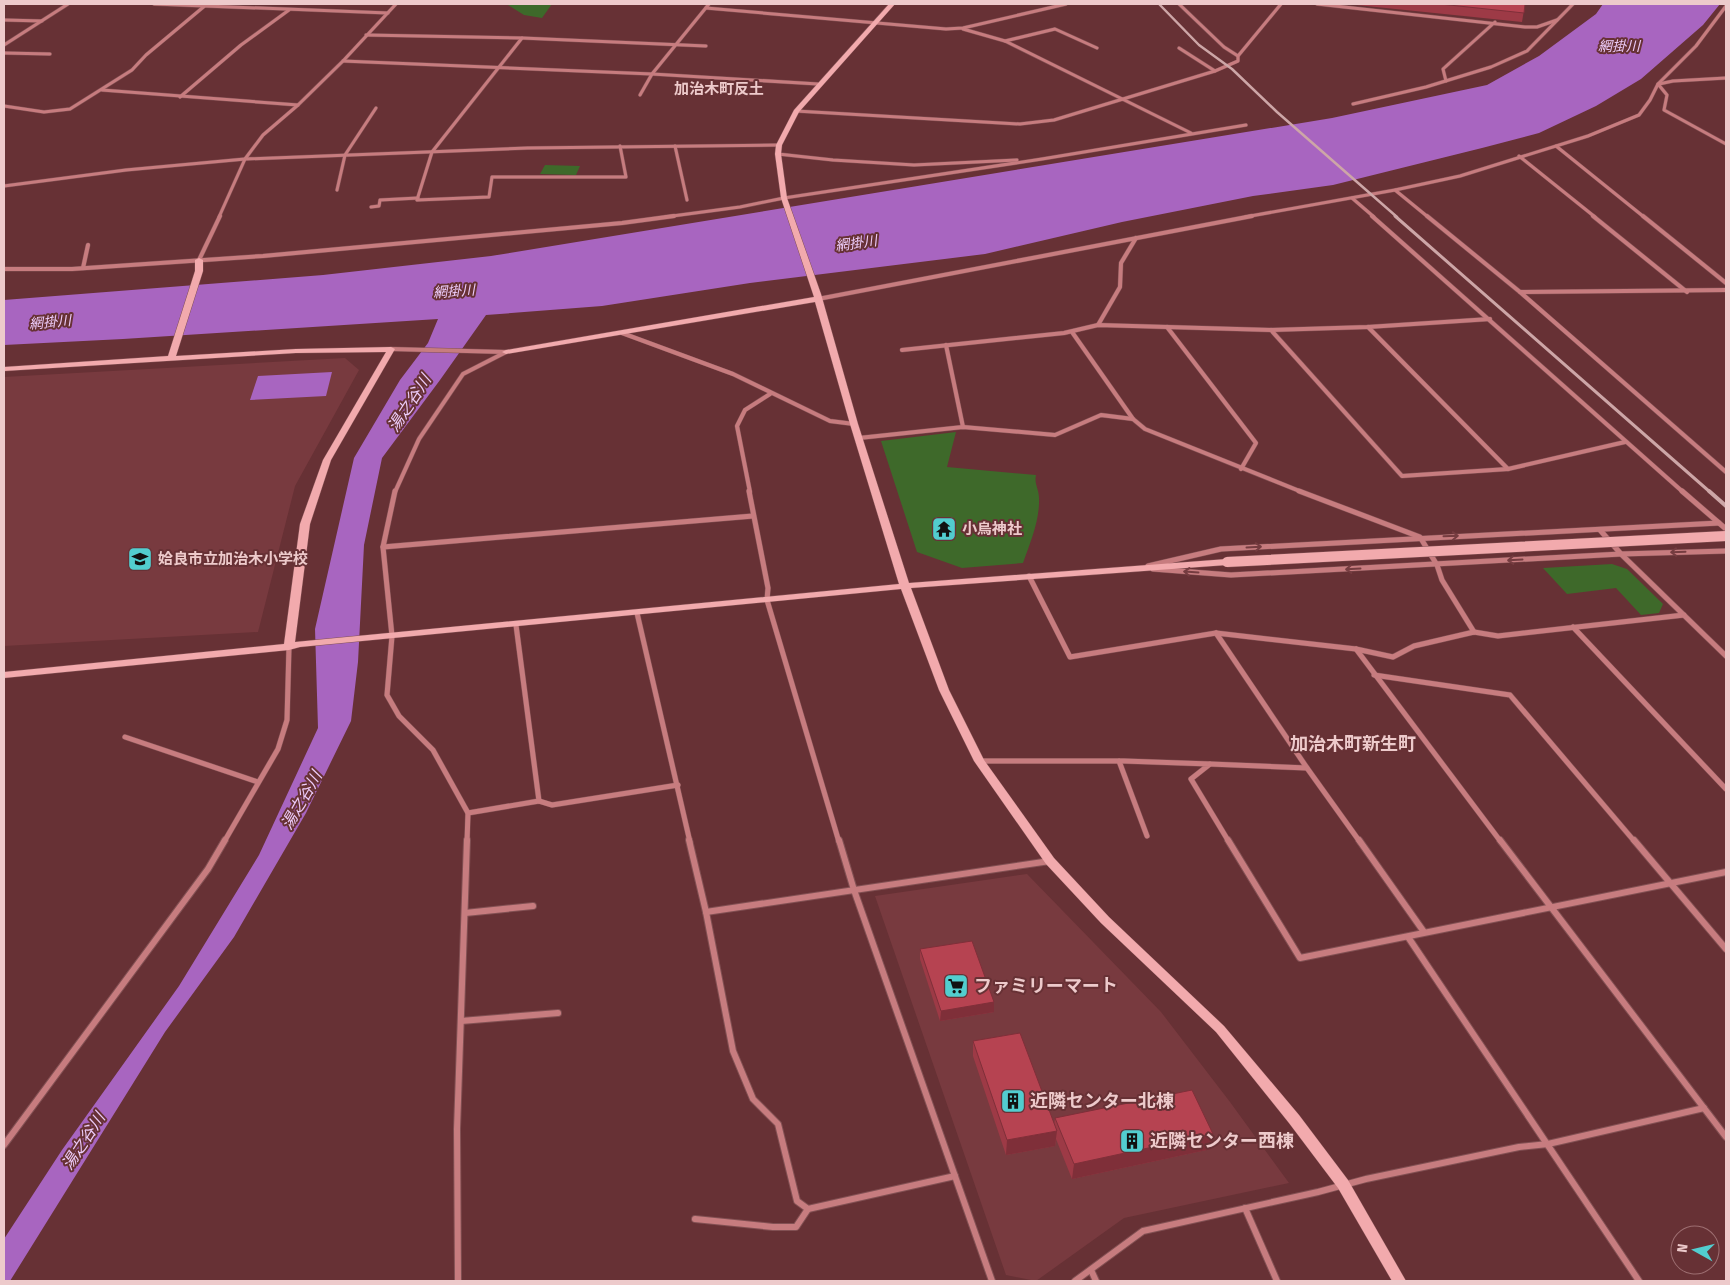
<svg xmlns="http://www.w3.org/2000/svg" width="1730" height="1285" font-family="'Fira Sans Condensed','Noto Sans JP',sans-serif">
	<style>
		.built { fill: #783a3f }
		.green { fill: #3e692a }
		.water { fill: #a865c0 }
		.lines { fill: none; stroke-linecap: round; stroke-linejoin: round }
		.street-far3-casing { stroke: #825053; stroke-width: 4 }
		.street-far2-casing { stroke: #825053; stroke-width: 5 }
		.street-far1-casing { stroke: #825053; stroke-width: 6 }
		.street-casing { stroke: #825053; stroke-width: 8 }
		.secondary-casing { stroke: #825053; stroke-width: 1 }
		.street-far3 { stroke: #c77c7f; stroke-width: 3 }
		.street-far2 { stroke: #c77c7f; stroke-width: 4 }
		.street-far1 { stroke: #c77c7f; stroke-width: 5 }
		.street { stroke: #c77c7f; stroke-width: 6 }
		.secondary { fill: #f2aaad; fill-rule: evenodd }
		.rail-far2 { stroke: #cda6a7; stroke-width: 2.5 }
		.rail-far1 { stroke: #cda6a7; stroke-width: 3 }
		.rail { stroke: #cda6a7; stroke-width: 4 }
		.secondary-bridge-casing { stroke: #825053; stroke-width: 11; stroke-linecap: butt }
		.secondary-bridge { stroke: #f2aaad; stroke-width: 10 }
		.wall { fill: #9d3a46 }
		.shaded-wall { fill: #7f2f39 }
		.building { fill: #b64351; stroke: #7f2f39 }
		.oneway { stroke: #753c40 }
		.labels { text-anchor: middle; stroke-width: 4; stroke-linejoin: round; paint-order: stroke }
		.far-water-label { font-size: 14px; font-style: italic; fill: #edccfa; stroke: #673135 }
		.far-quarter-label { font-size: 15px; font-weight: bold; fill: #edcacb; stroke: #673135 }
		.poi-label { font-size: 15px; font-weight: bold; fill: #edcacb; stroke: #673135; text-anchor: start }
		.water-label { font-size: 16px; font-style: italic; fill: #edccfa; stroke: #673135 }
		.quarter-label { font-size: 18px; font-weight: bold; fill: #edcacb; stroke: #673135 }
		.near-poi-label { font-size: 18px; font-weight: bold; fill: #edcacb; stroke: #673135; text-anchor: start }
	</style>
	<rect width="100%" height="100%" fill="#673135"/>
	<g class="built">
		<path d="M345 358 359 370 295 486 258 632 4 646V377Z"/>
		<path d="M1027 874 1161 1012 1230 1102 1289 1183 1124 1218 1036 1281 1006 1275 875 896Z"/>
	</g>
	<g class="green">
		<path d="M497 4H558H552L542 18 524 15 508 5Z"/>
		<path d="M545 165 580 166 576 175 540 174Z"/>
		<path d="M956 432 947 467 1036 475C1034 484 1039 489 1039 498 1040 520 1030 543 1023 563L962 568 917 552 881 441Z"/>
		<path d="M1612 564 1627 569 1663 604 1659 613 1641 615 1616 588 1567 594 1543 568Z"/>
	</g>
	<g class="water">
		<path d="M1603 4H1720L1703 25 1641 79 1596 106 1539 133 1482 148 1333 185 1253 196 1122 222 985 254 750 283 602 306 486 315 440 380 382 458 364 545 358 662 351 721 306 813 234 937 165 1032 10 1281H4V1239L62 1150 179 986 259 855 318 728 315 629 354 458 400 380 428 343 438 319 123 339 4 345V300L323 275 491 256 1332 118 1487 85 1539 56 1596 14Z"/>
		<path d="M332 372 326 396 250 400 258 376Z"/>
	</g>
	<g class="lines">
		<defs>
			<g id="street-far3">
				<path d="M154 4 388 13"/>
				<path d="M1179 4 1224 47 1238 56"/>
				<path d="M1317 4 1525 27H1537L1557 20"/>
				<path d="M706 8 946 29 963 28 1066 4"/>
				<path d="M4 20 42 21"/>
				<path d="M963 29 1005 41 1191 133"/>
				<path d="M366 35 522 38 706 46"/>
				<path d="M522 38 432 152 417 200 489 197 492 177H626L620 146"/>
				<path d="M1005 41 1055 29 1097 48"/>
				<path d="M4 45 68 4"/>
				<path d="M1179 48 1215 71"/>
				<path d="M4 53 50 54"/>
				<path d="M343 61 652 74 818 84"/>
				<path d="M1446 81 1443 69 1495 22"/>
				<path d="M1658 84 1667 95 1664 110 1726 144"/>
				<path d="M1659 84 1673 81 1726 78"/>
				<path d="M102 90 298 105"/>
				<path d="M640 95 652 74 709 4"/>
				<path d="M180 97 241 45 289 10"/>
				<path d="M1353 104 1426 87 1491 67 1527 51 1573 4"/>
				<path d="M4 106 44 112 70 109 132 70 146 55 207 4"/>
				<path d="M796 111 1020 124 1054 120 1215 71 1238 61V56L1281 4"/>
				<path d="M675 146 687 200"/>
				<path d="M1556 146 1644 217"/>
				<path d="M778 154 833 160 914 165 1017 160"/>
				<path d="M1519 156 1595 217"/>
				<path d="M4 186 126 170 245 159 528 148 779 145"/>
				<path d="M337 190 345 155 376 108"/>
				<path d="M1395 190 1428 217"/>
				<path d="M1352 198 1374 217"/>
				<path d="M371 207 379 206 380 200 418 198"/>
				<path d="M219 217 245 159 263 135 298 105 343 61 396 4"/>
				<path d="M665 217 740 207 784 198 1042 159 1246 125"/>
				<path d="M1245 217 1395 190 1460 176 1588 136 1639 115 1650 100 1658 84 1696 46 1726 6"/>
			</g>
			<g id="street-far2">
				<path d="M1372 216 1683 492"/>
				<path d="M1427 216 1520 292 1726 472"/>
				<path d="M1593 216 1687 292"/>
				<path d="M1643 216 1726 283"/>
				<path d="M199 260 220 216"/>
				<path d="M83 268 88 245"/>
				<path d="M4 269H72L263 256 622 223 674 216"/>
				<path d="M1520 292 1726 290"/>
				<path d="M818 299 1252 216"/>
				<path d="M1098 325 1120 287 1121 263 1136 238"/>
				<path d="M1167 327 1256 443 1241 469"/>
				<path d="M1368 327 1508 469"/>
				<path d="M1271 330 1402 476 1508 469 1625 442"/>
				<path d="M1072 332 1133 419 1145 429 1302 492"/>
				<path d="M622 333 733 374 830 421 854 424"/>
				<path d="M946 345 963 427"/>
				<path d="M391 349 505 352"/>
				<path d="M902 350 1064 333 1098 325 1271 330 1368 327 1490 319"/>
				<path d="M859 438 963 427 1055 435 1101 415 1133 419"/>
				<path d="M395 492 419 439 463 374 506 352"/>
				<path d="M750 492 737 426 745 410 770 394"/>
			</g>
			<g id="street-far1">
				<path d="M395 491 383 547 392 636 387 695 399 716 433 750 468 813 467 842"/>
				<path d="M749 491 768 588 767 600 839 842"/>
				<path d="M1299 491 1420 537 1437 565 1442 580 1474 632"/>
				<path d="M1682 491 1726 529"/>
				<path d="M1600 530 1621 554 1726 656"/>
				<path d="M383 547 753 516"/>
				<path d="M1148 566 1221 549 1719 523"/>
				<path d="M1153 569 1231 575 1621 554 1726 551"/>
				<path d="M1029 576 1070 657 1216 633 1356 649 1393 657 1414 646 1474 632 1498 636 1684 615"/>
				<path d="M637 613 690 842"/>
				<path d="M516 625 539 801"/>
				<path d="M1573 627 1726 789"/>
				<path d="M1216 633 1307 768 1360 842"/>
				<path d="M1356 649 1501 842"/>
				<path d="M1374 675 1510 695 1635 842"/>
				<path d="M125 737 258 782"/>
				<path d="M979 761H1124L1210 764 1191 779 1229 842"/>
				<path d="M1119 761 1147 836"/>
				<path d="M1210 764 1307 768"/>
				<path d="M468 813 539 801 552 805 678 785"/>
				<path d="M224 842 278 749 287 720 289 647"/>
			</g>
			<g id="street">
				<path d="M689 840 706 912 733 1051 753 1099 778 1124 797 1201 808 1209 955 1176"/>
				<path d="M839 840 854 890 992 1281"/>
				<path d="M1228 840 1300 958 1726 872"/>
				<path d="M1359 840 1424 932"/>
				<path d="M1500 840 1726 1137"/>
				<path d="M1634 840 1726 949"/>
				<path d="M706 912 1050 861"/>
				<path d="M465 913 533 906"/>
				<path d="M1408 937 1639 1281"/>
				<path d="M461 1021 558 1013"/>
				<path d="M4 1145 208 869 225 840"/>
				<path d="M1245 1208 1277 1281"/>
				<path d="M695 1219 773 1227H796L808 1209"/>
				<path d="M1091 1270 1096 1281"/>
				<path d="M458 1281 457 1129 467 840"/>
				<path d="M1075 1281 1143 1231 1318 1192 1366 1179 1519 1147 1548 1144 1704 1108"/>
			</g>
			<path id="secondary" d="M889 4H895L799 112 782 145 781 154 787 198 821 294 858 424 909 583 1227 559 1232 562 1227 565 911 588 949 690 984 760 1054 858 1109 917 1224 1026 1299 1115 1348 1180 1406 1281H1392L1338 1188 1289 1123 1216 1032 1101 923 1046 864 974 761 939 690 901 589 300 647 289 650 4 678V672L284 644 300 524 323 460 386 352 296 353 4 371V367L168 356 195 271V260L199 258 203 260V271L176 356 296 349 391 347 395 349 331 460 310 524 295 642 899 584 850 424 815 302 506 354 502 352 506 350 814 297 781 198 775 154 776 145 794 110Z"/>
		</defs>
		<use href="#street-far3" class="street-far3-casing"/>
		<use href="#street-far2" class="street-far2-casing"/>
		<use href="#street-far1" class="street-far1-casing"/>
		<use href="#street" class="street-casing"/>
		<use href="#secondary" class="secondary-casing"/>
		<use href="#street-far3" class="street-far3"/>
		<use href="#street-far2" class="street-far2"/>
		<use href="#street-far1" class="street-far1"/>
		<use href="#street" class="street"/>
		<use href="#secondary" class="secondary"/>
		<path class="rail-far2" d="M1159 4 1199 45 1232 69 1277 112 1397 217"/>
		<path class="rail-far1" d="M1395 216 1710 492"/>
		<path class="rail" d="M1709 491 1726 506"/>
		<defs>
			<path id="secondary-bridge" d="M1227 562 1726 536"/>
		</defs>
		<use href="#secondary-bridge" class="secondary-bridge-casing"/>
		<use href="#secondary-bridge" class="secondary-bridge"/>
	</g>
	<g class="wall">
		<path d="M1347 4H1525L1522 22Z"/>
		<path d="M920 949 994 1012 940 1021 920 959Z"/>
		<path d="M973 1041 1054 1125 1055 1118 1211 1149 1072 1179 1056 1139 1055 1146 1006 1155 973 1056Z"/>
	</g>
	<g class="shaded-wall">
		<path d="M994 1002V1012L940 1021 941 1011Z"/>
		<path d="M1057 1131 1055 1146 1006 1155 1007 1140Z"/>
		<path d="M1213 1134 1211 1149 1072 1179 1074 1164Z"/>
	</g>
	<g class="building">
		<path d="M1440 4H1525L1524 13Z"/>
		<path d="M972 941 994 1002 941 1011 920 949Z"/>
		<path d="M1020 1033 1057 1131 1007 1140 973 1041Z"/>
		<path d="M1192 1090 1213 1134 1074 1164 1055 1118Z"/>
	</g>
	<defs><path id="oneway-shaft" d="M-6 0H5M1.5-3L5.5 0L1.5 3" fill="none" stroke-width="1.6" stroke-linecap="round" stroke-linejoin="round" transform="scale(1.25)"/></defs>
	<g class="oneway">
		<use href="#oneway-shaft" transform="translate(1451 536) rotate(-2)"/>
		<use href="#oneway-shaft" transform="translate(1254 547) rotate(-3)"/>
		<use href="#oneway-shaft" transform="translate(1678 552) rotate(178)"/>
		<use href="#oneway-shaft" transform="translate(1515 560) rotate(177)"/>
		<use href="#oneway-shaft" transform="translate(1353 569) rotate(177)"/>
		<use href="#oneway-shaft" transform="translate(1191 572) rotate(-176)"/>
	</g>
	<defs>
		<symbol id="temple-square" viewBox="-11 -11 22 22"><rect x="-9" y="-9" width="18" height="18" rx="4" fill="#52cdcf" stroke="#673135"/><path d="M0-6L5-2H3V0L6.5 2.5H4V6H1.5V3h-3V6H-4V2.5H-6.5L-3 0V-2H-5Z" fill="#111"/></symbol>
		<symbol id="school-square" viewBox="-11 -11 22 22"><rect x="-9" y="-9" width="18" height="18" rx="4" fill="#52cdcf" stroke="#673135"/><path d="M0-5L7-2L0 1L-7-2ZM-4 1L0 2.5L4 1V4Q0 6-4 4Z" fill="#111"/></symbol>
		<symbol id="supermarket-square" viewBox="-11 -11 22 22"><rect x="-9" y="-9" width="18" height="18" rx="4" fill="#52cdcf" stroke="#673135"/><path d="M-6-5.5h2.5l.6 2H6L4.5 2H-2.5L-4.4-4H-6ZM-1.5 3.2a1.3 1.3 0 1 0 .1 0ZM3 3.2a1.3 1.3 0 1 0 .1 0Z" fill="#111"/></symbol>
		<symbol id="building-square" viewBox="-11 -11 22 22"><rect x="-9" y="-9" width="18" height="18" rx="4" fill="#52cdcf" stroke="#673135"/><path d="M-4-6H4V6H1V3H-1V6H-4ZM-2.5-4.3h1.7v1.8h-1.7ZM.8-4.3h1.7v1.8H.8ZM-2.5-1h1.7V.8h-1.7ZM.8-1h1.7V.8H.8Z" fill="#111"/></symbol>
	</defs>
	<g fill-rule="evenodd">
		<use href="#temple-square" x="930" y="515" width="28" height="28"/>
		<use href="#school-square" x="126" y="545" width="28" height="28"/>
		<use href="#supermarket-square" x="942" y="972" width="28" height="28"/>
		<use href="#building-square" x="999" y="1087" width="28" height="28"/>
		<use href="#building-square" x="1118" y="1127" width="28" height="28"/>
	</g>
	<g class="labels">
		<g class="far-water-label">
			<text x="1619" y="51">網掛川</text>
			<text transform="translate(856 243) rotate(-8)" y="5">網掛川</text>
			<text transform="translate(454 291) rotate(-4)" y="5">網掛川</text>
			<text transform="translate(50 322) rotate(-5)" y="5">網掛川</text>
		</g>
		<g class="far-quarter-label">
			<text x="719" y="94">加治木町反土</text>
		</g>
		<g class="poi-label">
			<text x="962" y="534">小烏神社</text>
			<text x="158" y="564">姶良市立加治木小学校</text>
		</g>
		<g class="water-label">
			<text transform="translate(409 403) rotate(-57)" y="6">湯之谷川</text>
			<text transform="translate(301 800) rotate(-60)" y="6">湯之谷川</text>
			<text transform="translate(83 1141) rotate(-57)" y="6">湯之谷川</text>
		</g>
		<g class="quarter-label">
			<text x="1353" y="750">加治木町新生町</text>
		</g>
		<g class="near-poi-label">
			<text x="974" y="992">ファミリーマート</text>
			<text x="1030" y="1107">近隣センター北棟</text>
			<text x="1150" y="1147">近隣センター西棟</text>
		</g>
	</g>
	<rect width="1730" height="1285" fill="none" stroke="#edcacb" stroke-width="10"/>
	<g transform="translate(1695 1250) rotate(278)"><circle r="24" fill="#673135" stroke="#9d6e71"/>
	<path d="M0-4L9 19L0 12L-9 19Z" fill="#52cdcf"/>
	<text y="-8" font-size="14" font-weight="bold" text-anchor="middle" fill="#edcacb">N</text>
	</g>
</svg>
